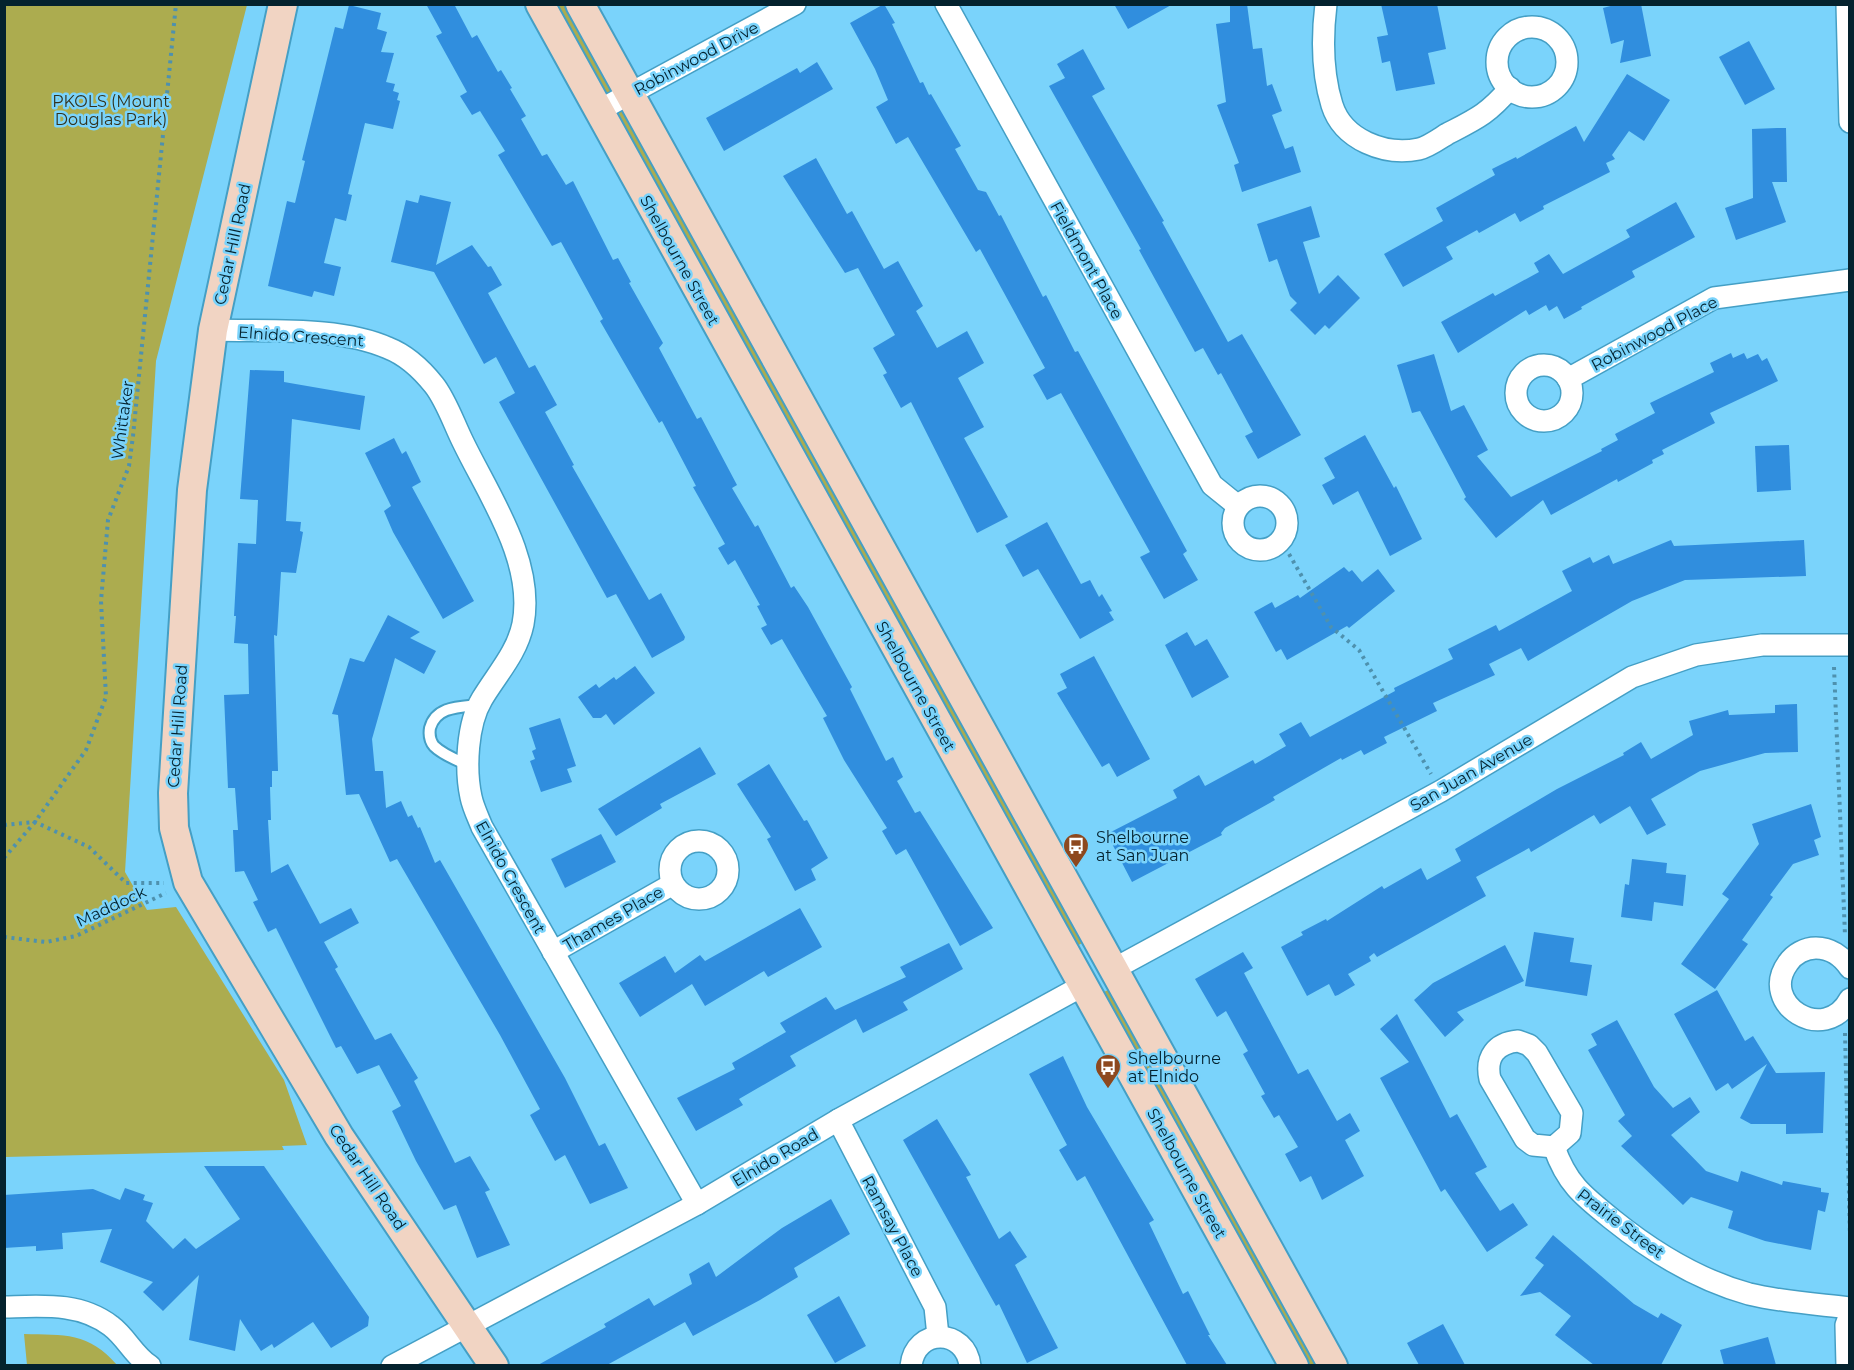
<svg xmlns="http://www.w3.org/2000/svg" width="1854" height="1370" font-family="Montserrat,sans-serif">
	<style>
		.green { fill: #acac4f }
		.building { fill: #308ede }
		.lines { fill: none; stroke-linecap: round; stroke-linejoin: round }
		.lane-casing { stroke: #449fc5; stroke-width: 14 }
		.street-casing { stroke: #449fc5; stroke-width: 24 }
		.secondary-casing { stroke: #449fc5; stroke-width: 32 }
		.path { stroke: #4e91ae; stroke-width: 4; stroke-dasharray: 3 4.5; stroke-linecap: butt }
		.lane { stroke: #fff; stroke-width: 10 }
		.street { stroke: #fff; stroke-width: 21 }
		.secondary { stroke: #f1d4c3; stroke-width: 28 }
		.labels { text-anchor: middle; stroke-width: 5; stroke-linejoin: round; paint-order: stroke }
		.street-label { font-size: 16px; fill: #04222e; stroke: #7ad3fb }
		.park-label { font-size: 16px; fill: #33331d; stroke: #7ad3fb }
		.poi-label { font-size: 16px; fill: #04222e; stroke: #7ad3fb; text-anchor: start }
	</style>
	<rect width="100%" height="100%" fill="#7ad3fb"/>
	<g class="green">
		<path d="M4 5H247L156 361 125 872 147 910 176 907 284 1080 307 1145 282 1146 284 1150 5 1157Z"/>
		<path d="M547 5H573L1088 940 1069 950Z"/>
		<path d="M1114 987 1326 1365H1302L1096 996Z"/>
		<path d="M24 1334C64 1335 89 1332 117 1365H27Z"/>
	</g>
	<g class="building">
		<path d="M426 4H454L472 38 477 35 498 72 501 70 512 88 510 89 526 116 521 119 542 156 547 154 566 185 573 181 613 260 618 258 631 282 629 283 663 343 659 348 697 419 701 417 737 485 732 488 755 527 758 525 791 588 794 586 808 607 852 687 850 689 886 761 893 757 903 777 897 781 915 813 920 811 993 928 960 946 906 849 896 855 882 831 887 828 844 760 823 718 827 716 782 639 771 645 761 628 767 625 757 606 760 605 735 560 728 565 718 548 725 544 693 487 696 486 662 421 659 423 600 321 603 319 561 242 552 246 498 155 505 151 480 111 472 115 460 96 467 92 436 36 442 33Z"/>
		<path d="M884 4 895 23 892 24 920 83 923 82 929 95 931 94 961 146 955 149 978 190 986 192 999 216 1001 215 1043 297 1046 295 1075 352 1078 351 1187 551 1183 554 1198 580 1164 599 1140 557 1150 552 1061 393 1047 400 1033 375 1045 368 980 249 976 252 908 137 896 144 876 107 888 100 875 69 850 23Z"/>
		<path d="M1114 4H1173L1128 29Z"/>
		<path d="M1230 4H1247L1253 49 1262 48 1267 86 1272 84 1282 111 1272 115 1285 149 1293 146 1301 172 1242 192 1234 165 1239 163 1217 105 1226 102 1216 24 1230 22Z"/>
		<path d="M1381 4H1437L1446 49 1428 53 1435 84 1396 91 1390 61 1382 63 1377 37 1388 35Z"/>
		<path d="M1618 4H1641L1651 56 1620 63 1624 40 1611 44 1603 8Z"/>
		<path d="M349 5 381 13 377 29 387 32 381 52 394 53 386 82 395 84 393 91 399 93 397 100 400 101 393 129 365 123 348 194 352 195 346 221 335 218 324 263 341 267 334 296 314 291 312 297 268 286 287 201 295 203 305 161 302 160 335 27 343 29Z"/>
		<path d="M1749 41 1775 89 1745 105 1719 57Z"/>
		<path d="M1083 49 1105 89 1092 96 1164 221 1162 222 1228 342 1242 334 1301 435 1258 459 1245 436 1253 432 1221 373 1218 375 1203 348 1195 352 1139 250 1141 249 1049 86 1065 78 1057 64Z"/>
		<path d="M817 62 833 89 724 151 706 118 797 68 800 73Z"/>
		<path d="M1627 74 1670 100 1644 141 1629 131 1612 155 1615 159 1606 163 1610 172 1543 206 1544 209 1520 222 1515 213 1479 233 1477 230 1446 247 1453 259 1403 287 1384 254 1443 221 1436 208 1495 175 1492 169 1516 157 1517 159 1576 126 1584 142Z"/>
		<path d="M1777 128H1786L1787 182H1772L1786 222 1736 240 1725 208 1753 198 1752 129Z"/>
		<path d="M816 158 847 214 852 211 884 269 898 261 923 306 916 311 937 348 967 331 984 363 958 378 984 427 964 438 1008 517 977 533 911 402 901 408 883 375 887 373 873 348 895 335 858 268 845 273 783 176Z"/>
		<path d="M420 195 451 202 436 265 472 245 488 267 491 266 502 285 488 293 529 368 535 365 557 405 545 412 574 465 572 466 649 600 661 593 685 637 684 640 652 658 616 594 607 598 499 402 515 393 496 357 484 364 434 272 391 262 406 200 418 203Z"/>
		<path d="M1676 202 1695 237 1632 271 1635 277 1581 307 1582 309 1564 319 1557 306 1549 311 1546 305 1529 315 1526 310 1458 353 1441 322 1493 293 1495 296 1539 272 1534 263 1549 254 1563 274 1630 237 1626 230Z"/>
		<path d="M1311 206 1320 237 1303 242 1319 294 1338 275 1360 298 1329 329 1325 325 1315 335 1290 310 1297 303 1290 296 1277 259 1269 262 1257 224Z"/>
		<path d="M1731 353 1733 358 1744 353 1747 359 1758 354 1762 361 1767 358 1778 381 1710 413 1715 423 1662 450 1664 454 1652 460 1653 463 1618 482 1617 479 1551 515 1543 500 1496 538 1464 499 1466 497 1420 411 1412 413 1397 365 1434 354 1451 411 1464 405 1488 450 1477 456 1511 497 1602 451 1601 449 1618 440 1615 434 1655 413 1650 403 1714 372 1710 363Z"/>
		<path d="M250 370 284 371V382L365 396 360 430 292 419 286 521 301 522 300 531 303 532 296 573 281 572 277 636 274 635 278 771H272V787H270L271 820H268L271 873 288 864 320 924 351 908 359 923 324 942 338 967 335 969 375 1040 391 1033 418 1078 414 1081 455 1163 470 1156 490 1190 485 1192 510 1245 477 1258 456 1205 444 1210 416 1161 392 1111 401 1106 379 1065 357 1074 341 1046 336 1048 276 928 268 932 253 902 258 900 244 871 235 872 233 830H238L235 788H228L224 695 249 694 248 644 234 643 236 616H234L238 543 256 544 258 500 240 499Z"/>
		<path d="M1365 435 1394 488 1396 486 1422 539 1390 556 1358 491 1333 505 1322 485 1335 478 1324 458Z"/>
		<path d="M394 438 402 454 406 451 421 482 412 487 474 601 443 619 393 532 384 511 391 506 365 453Z"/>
		<path d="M1789 445 1791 490 1757 492 1755 446Z"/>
		<path d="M1047 522 1081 584 1090 580 1099 597 1102 594 1112 611 1109 612 1114 620 1080 639 1038 569 1023 577 1005 545Z"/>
		<path d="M1671 540 1674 546 1804 540 1806 576 1685 580 1632 601 1528 661 1521 648 1489 664 1495 675 1433 703 1437 711 1384 737 1387 743 1364 755 1361 750 1342 760 1341 758 1273 797 1275 800 1225 828 1221 833 1222 835 1132 882 1107 834 1177 798 1173 790 1199 775 1205 786 1253 760 1255 764 1286 746 1279 734 1301 722 1310 737 1395 691 1394 688 1453 659 1448 649 1496 625 1499 631 1572 591 1562 571 1590 557 1593 563 1609 555 1613 564Z"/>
		<path d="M1344 567 1349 572 1352 570 1362 582 1378 569 1395 591 1349 628 1347 626 1287 660 1281 649 1276 652 1254 612 1272 602 1275 608 1298 595 1300 598Z"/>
		<path d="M388 615 420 632 410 638 436 651 424 674 395 658 372 739 375 771H383L386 808 401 801 408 817 412 815 418 828 420 827 435 863 440 860 565 1078 599 1146 605 1143 628 1188 590 1204 565 1155 555 1161 530 1115 540 1109 500 1035 397 859 390 862 359 794 346 795 338 715 332 714 350 658 364 662Z"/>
		<path d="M1187 632 1195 646 1207 639 1229 677 1192 698 1165 645Z"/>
		<path d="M1094 656 1150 759 1117 777 1109 763 1102 767 1057 693 1067 688 1060 674Z"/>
		<path d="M635 666 655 693 614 725 606 714 601 718H593L578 697 596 684 599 688 614 677 616 680Z"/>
		<path d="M1797 704 1798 752 1765 753 1700 771 1651 799 1666 825 1647 835 1630 806 1600 824 1594 815 1531 852 1529 848 1476 877 1486 896 1377 957 1374 953 1369 957 1371 961 1348 974 1355 985 1338 995 1335 996 1329 984 1307 996 1281 947 1303 935 1301 932 1326 919 1327 921 1382 886 1384 889 1421 868 1427 880 1461 861 1455 849 1557 789 1624 755 1623 753 1641 742 1651 759 1693 735 1689 721 1728 710 1729 715 1775 713V705Z"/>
		<path d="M560 718 576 766 567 769 572 782 541 792 530 761 535 759 532 751 536 749 529 728Z"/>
		<path d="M700 747 716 774 660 804 662 808 616 836 598 809Z"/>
		<path d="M769 764 804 821 807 820 828 858 811 869 816 880 795 891 767 839 771 837 737 784Z"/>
		<path d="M1811 804 1821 837 1814 840 1819 855 1793 864 1770 895 1773 897 1742 940 1748 944 1715 989 1681 964 1729 899 1722 894 1759 844 1752 824Z"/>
		<path d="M601 834 616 862 565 888 551 859Z"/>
		<path d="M1632 859 1667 863 1666 873 1686 875 1683 906 1654 902 1652 921 1621 917 1625 884 1629 885Z"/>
		<path d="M800 908 822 947 768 977 764 971 705 1006 692 984 640 1017 619 983 665 956 675 973 700 955 705 961Z"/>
		<path d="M1534 932 1574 938 1570 962 1592 965 1587 996 1525 986Z"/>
		<path d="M949 943 963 969 903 1002 908 1010 863 1033 856 1019 790 1056 796 1066 739 1099 743 1105 696 1131 677 1098 735 1069 732 1063 786 1032 780 1023 826 997 835 1010 906 977 900 967Z"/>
		<path d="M1505 945 1524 981 1457 1012 1464 1020 1445 1037 1414 1000 1433 983Z"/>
		<path d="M1243 952 1253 968 1244 973 1298 1074 1308 1069 1337 1121 1350 1113 1360 1131 1345 1140 1364 1176 1322 1200 1311 1176 1300 1182 1285 1154 1298 1147 1279 1115 1274 1118 1261 1096 1265 1094 1243 1054 1248 1051 1226 1011 1217 1017 1195 979Z"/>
		<path d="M1717 990 1745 1041 1753 1036 1776 1073 1825 1072 1823 1133 1786 1134V1124H1751L1740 1118 1767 1064 1732 1089 1728 1083 1716 1091 1674 1014Z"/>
		<path d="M1397 1014 1450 1118 1457 1114 1487 1167 1475 1173 1500 1211 1513 1203 1528 1225 1487 1252 1445 1189 1441 1192 1380 1078 1409 1062 1380 1029Z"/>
		<path d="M1617 1020 1654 1087 1673 1108 1690 1097 1700 1112 1671 1135 1706 1171 1738 1182 1741 1171 1782 1185 1783 1181 1821 1188V1192L1829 1193 1825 1212 1818 1210 1811 1250 1765 1241 1728 1228 1733 1211 1691 1197 1683 1205 1621 1146 1632 1136 1618 1121 1625 1115 1588 1050 1597 1045 1591 1034Z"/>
		<path d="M1063 1056 1087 1107 1154 1220 1149 1223 1183 1294 1188 1291 1210 1335H1208L1227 1365H1187L1085 1176 1077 1181 1059 1150 1067 1145 1029 1074Z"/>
		<path d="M937 1119 971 1175 966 1177 999 1239 1010 1231 1027 1257 1015 1265 1058 1348 1027 1363 999 1304 996 1306 903 1140Z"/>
		<path d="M204 1166H264L369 1317 368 1326 331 1348 313 1322 274 1348 272 1344 261 1351 240 1319 235 1351 189 1340 199 1275 163 1311 143 1292 153 1282 100 1262 112 1229 62 1233 63 1249 36 1251V1246L4 1248V1195L93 1189 120 1200 125 1188 145 1195 143 1200 153 1203 146 1221 173 1249 185 1238 196 1249 240 1219Z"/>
		<path d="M831 1199 850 1234 794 1268 798 1277 760 1300 693 1336 685 1322 607 1365H538L606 1327 604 1324 649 1298 654 1306 692 1284 689 1274 709 1262 716 1277 782 1228Z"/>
		<path d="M1553 1235 1634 1304 1658 1318 1661 1313 1682 1325 1661 1365H1594L1555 1335 1571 1316 1540 1292 1520 1296 1544 1265 1535 1258Z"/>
		<path d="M839 1296 866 1346 835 1363 807 1315Z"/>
		<path d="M1443 1324 1465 1365H1419L1407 1343Z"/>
		<path d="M1768 1337 1776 1365H1724L1720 1350Z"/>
	</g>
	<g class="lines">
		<defs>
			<path id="lane" d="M468 765C457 760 443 755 434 746 430 741 429 734 430 728 436 706 460 707 478 705"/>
			<g id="street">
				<path d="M946 4 1212 485 1238 506"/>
				<path d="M1326 4C1322 37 1322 73 1332 105 1343 140 1385 156 1419 149 1428 147 1439 139 1447 134 1476 119 1488 114 1510 88"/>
				<path d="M1847 4 1850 122"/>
				<circle cx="1532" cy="62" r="35"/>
				<path d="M598 111 795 4"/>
				<path d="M213 330C267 332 339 326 388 348 406 355 422 370 434 385 446 400 454 424 463 442 489 496 535 561 523 624 517 653 497 674 482 699 467 724 465 769 471 797 473 807 478 817 482 827L697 1204"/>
				<circle cx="1544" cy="393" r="28"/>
				<path d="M1568 379 1714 298 1850 280"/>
				<circle cx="1260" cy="523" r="27"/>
				<circle cx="699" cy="870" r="29"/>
				<path d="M553 952 673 884"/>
				<path d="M1850 968C1842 956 1830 948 1816 948 1805 948 1794 954 1788 963 1758 1004 1825 1046 1850 999"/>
				<path d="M1112 970 1441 791 1632 677 1696 655 1762 645H1850"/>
				<path d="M1518 1041 1529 1045 1537 1053 1572 1113 1570 1133 1554 1147 1533 1145 1525 1139 1490 1079C1485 1057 1496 1043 1518 1041Z"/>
				<path d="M838 1120 935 1307 938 1336"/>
				<path d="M1554 1147C1567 1184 1583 1196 1613 1220 1654 1253 1698 1280 1749 1294 1782 1302 1816 1304 1850 1308"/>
				<path d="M4 1307C42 1306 80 1302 111 1326 126 1337 134 1356 150 1366"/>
				<path d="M392 1366 697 1204 838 1120 1082 986"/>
				<path d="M911 1366C915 1327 966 1328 970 1366"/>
				<path d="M1847 1366 1846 1325 1850 1314"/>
			</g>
			<g id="secondary">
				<path d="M283 4 213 330 192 490 173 793 174 828 188 882 339 1136 494 1366"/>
				<path d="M540 4 1294 1366"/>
				<path d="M580 4 1333 1366"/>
			</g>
		</defs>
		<use href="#lane" class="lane-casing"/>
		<use href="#street" class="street-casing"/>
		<use href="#secondary" class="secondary-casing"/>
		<g class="path">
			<path d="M1279 543 1289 554 1331 627 1359 650 1431 774"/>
			<path d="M1834 667 1845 935"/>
			<path d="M4 825 35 822 89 847 126 883H164"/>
			<path d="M4 858 35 822 86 750 106 697 101 601 108 520 129 466 133 436 176 4"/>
			<path d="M4 937 46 942 76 936 166 893"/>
			<path d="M1845 1033 1850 1235"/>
		</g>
		<use href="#lane" class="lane"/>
		<use href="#street" class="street"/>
		<use href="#secondary" class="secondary"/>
	</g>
	<defs>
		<symbol id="bus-pin" viewBox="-11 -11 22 30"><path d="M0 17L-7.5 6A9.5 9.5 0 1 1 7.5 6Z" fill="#8d481e" stroke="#7ad3fb"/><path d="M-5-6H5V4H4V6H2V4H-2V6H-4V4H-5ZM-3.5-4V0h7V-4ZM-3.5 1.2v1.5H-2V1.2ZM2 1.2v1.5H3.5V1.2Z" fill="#fff"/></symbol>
	</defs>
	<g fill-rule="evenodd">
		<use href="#bus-pin" x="1061" y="831" width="30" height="40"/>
		<use href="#bus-pin" x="1093" y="1052" width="30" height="40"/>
	</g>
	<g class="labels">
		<g class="street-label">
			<text transform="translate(696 58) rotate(-28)" y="6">Robinwood Drive</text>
			<text transform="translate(232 244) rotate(-78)" y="6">Cedar Hill Road</text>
			<text transform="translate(680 260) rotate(61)" y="6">Shelbourne Street</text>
			<text transform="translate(1087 260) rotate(61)" y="6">Fieldmont Place</text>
			<text transform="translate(1654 333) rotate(-28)" y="6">Robinwood Place</text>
			<text transform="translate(301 336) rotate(4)" y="6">Elnido Crescent</text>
			<text transform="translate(122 420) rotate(-82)" y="6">Whittaker</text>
			<text transform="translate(916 686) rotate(61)" y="6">Shelbourne Street</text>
			<text transform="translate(177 726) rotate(-86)" y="6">Cedar Hill Road</text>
			<text transform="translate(1471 772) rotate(-30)" y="6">San Juan Avenue</text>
			<text transform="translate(511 877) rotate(61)" y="6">Elnido Crescent</text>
			<text transform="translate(111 906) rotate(-25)" y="6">Maddock</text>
			<text transform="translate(613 918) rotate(-30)" y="6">Thames Place</text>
			<text transform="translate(775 1157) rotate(-31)" y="6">Elnido Road</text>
			<text transform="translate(1187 1173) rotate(61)" y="6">Shelbourne Street</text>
			<text transform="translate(368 1177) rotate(56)" y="6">Cedar Hill Road</text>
			<text transform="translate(1621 1223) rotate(37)" y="6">Prairie Street</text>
			<text transform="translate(893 1226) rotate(62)" y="6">Ramsay Place</text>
		</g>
		<g class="park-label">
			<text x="111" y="107">PKOLS (Mount<tspan x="111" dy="18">Douglas Park)</tspan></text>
		</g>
		<g class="poi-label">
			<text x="1096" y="843">Shelbourne<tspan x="1096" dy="18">at San Juan</tspan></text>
			<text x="1128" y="1064">Shelbourne<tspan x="1128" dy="18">at Elnido</tspan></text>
		</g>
	</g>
	<rect width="1854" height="1370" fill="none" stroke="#04222e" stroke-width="12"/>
</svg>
